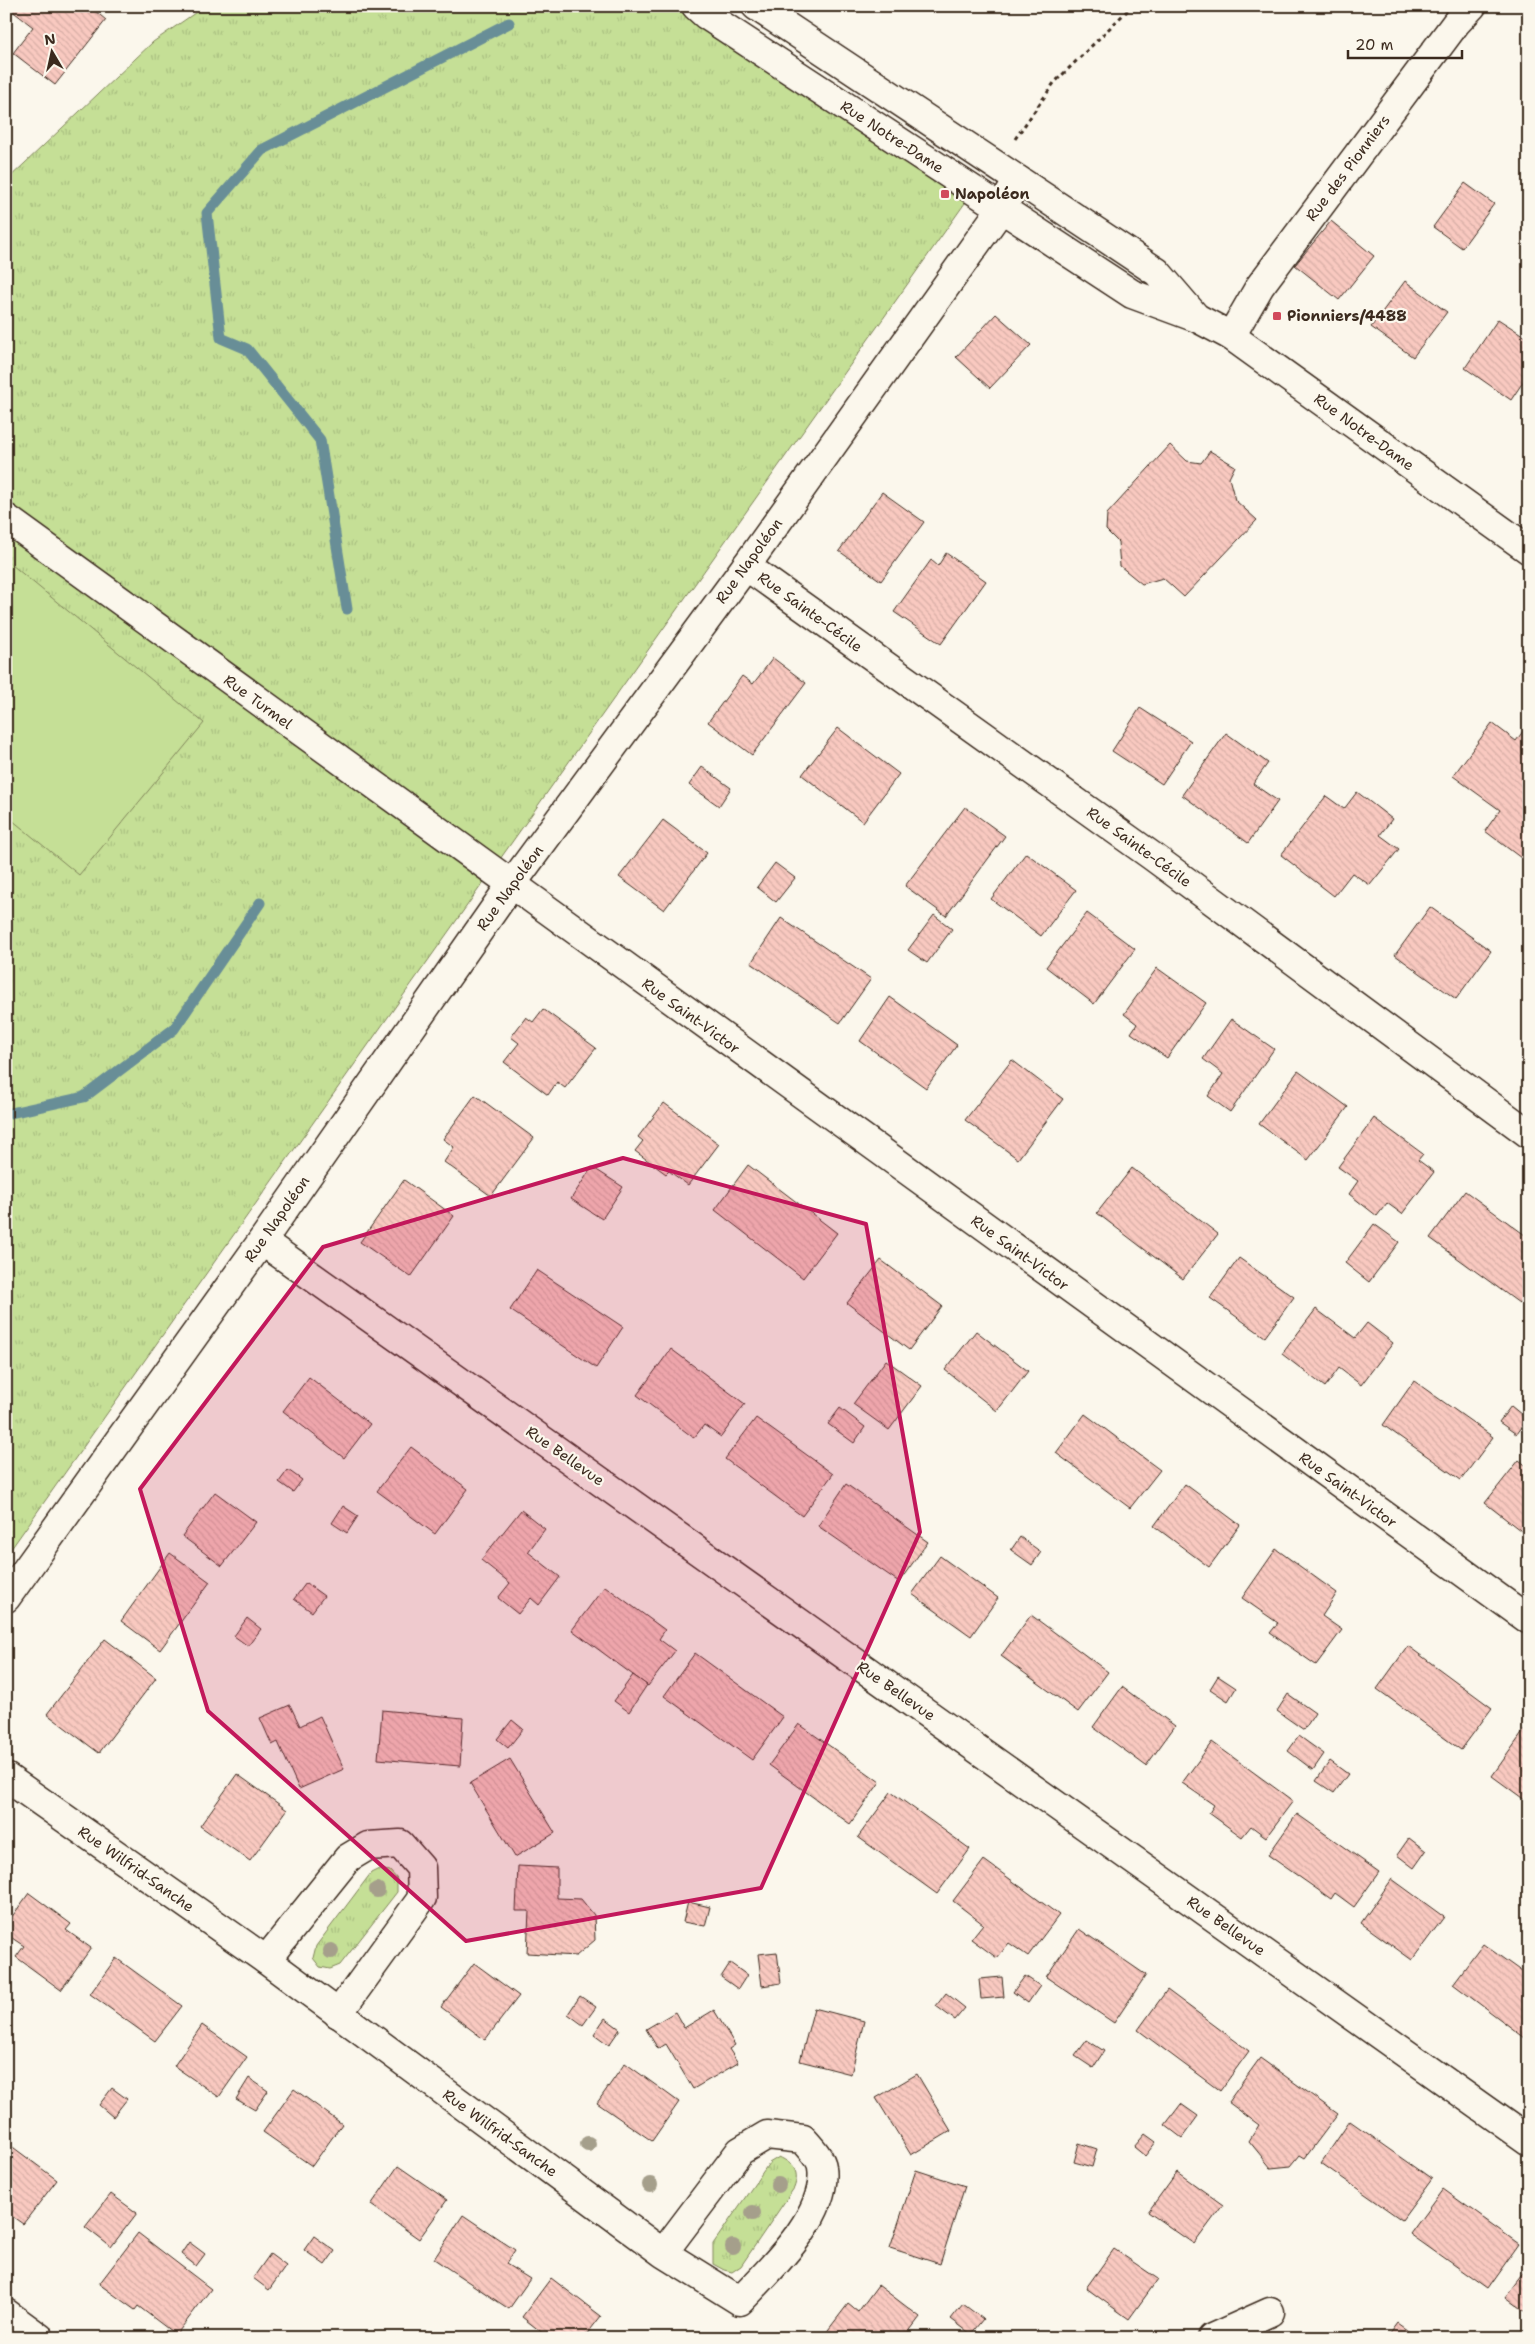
<svg xmlns="http://www.w3.org/2000/svg" width="1535" height="2344" font-family="'Shantell Sans',sans-serif">
	<style>
		.grass { fill: url(#grass-tufts); stroke: #80845a }
		.green { fill: #c5df96; stroke: #80845a }
		.lines { fill: none; stroke-linecap: round; stroke-linejoin: round }
		.stream { stroke: #688e97; stroke-width: 11 }
		.building { fill: url(#building-back-hatch); stroke: #3b2a1e }
		.minor-casing { stroke: #3b2a1e; stroke-width: 31 }
		.tertiary-casing { stroke: #3b2a1e; stroke-width: 31 }
		.path { stroke: #3b2a1e; stroke-width: 3; stroke-dasharray: 4 4; stroke-linecap: butt }
		.minor { stroke: #fbf7ec; stroke-width: 28 }
		.tertiary { stroke: #fbf7ec; stroke-width: 28 }
		.tree { fill: #a59f8b }
		.marked { fill: #c2185b; fill-opacity: 0.2; stroke: #c2185b; stroke-width: 4; stroke-linejoin: round }
		.poi-dot { fill: #d1495b; stroke: #fbf7ec; stroke-width: 2 }
		.labels { text-anchor: middle; stroke-width: 4.5; stroke-linejoin: round; paint-order: stroke }
		.street-label { font-size: 15px; fill: #3b2a1e; stroke: #fbf7ec }
		.poi-label { font-size: 15px; font-weight: bold; fill: #3b2a1e; stroke: #fbf7ec; text-anchor: start }
	</style>
	<defs>
		<pattern id="grass-tufts" width="24" height="20" patternUnits="userSpaceOnUse" patternTransform="scale(1.25)"><rect width="24" height="20" fill="#c5df96"/><path d="M3 7l-1-3M5 7V3M7 7l1-3M15 17l-1-3M17 17v-4M19 17l1-3" fill="none" stroke="#aac081"/></pattern>
		<pattern id="building-back-hatch" width="6" height="6" patternUnits="userSpaceOnUse" patternTransform="scale(1.25)"><rect width="6" height="6" fill="#f9c9c0"/><path d="M-1 5l2 2M0 0l6 6M5-1l2 2" fill="none" stroke="#d6ada5"/></pattern>
	</defs>
	<rect width="100%" height="100%" fill="#fbf7ec"/>
	<filter id="ink" filterUnits="userSpaceOnUse"><feTurbulence type="fractalNoise" baseFrequency=".02" numOctaves="2"/><feDisplacementMap in="SourceGraphic" scale="10" xChannelSelector="R" yChannelSelector="G"/><feConvolveMatrix kernelMatrix="1 2 1 2 8 2 1 2 1" color-interpolation-filters="sRGB"/></filter>
	<g filter="url(#ink)">
		<g class="grass">
			<path d="M205 6H690L965 203 6 1556V181L153 42Z"/>
			<path d="M379 1869 390 1871 397 1879V1892L340 1965 330 1969 320 1967 313 1958 316 1946 371 1873Z"/>
			<path d="M779 2157C794 2164 800 2172 794 2188L741 2266 732 2272 724 2270 713 2264V2244L769 2163Z"/>
		</g>
		<path class="green" d="M6 560 204 723 79 875 6 815Z"/>
		<g class="lines">
			<g class="stream">
				<path d="M347 609 320 440 247 349 221 338 207 213 262 150 509 23"/>
				<path d="M6 1114 84 1097 174 1029 260 903"/>
			</g>
		</g>
		<g class="building">
			<path d="M6 6H89L106 20 55 85 13 53 33 27Z"/>
			<path d="M1465 183 1494 204 1462 248 1433 227Z"/>
			<path d="M1331 221 1374 256 1339 300 1295 265Z"/>
			<path d="M1405 281 1447 312 1413 357 1371 327Z"/>
			<path d="M996 314 1031 345 990 388 956 357Z"/>
			<path d="M1498 319 1529 339V373L1511 400 1465 368Z"/>
			<path d="M1170 445 1187 461 1201 463 1210 451 1235 466 1229 478 1235 500 1257 520 1184 597 1163 578 1142 584 1120 566 1118 542 1106 530 1107 514Z"/>
			<path d="M882 492 924 522 881 581 839 551Z"/>
			<path d="M946 553 986 581 941 644 894 612 931 560 938 566Z"/>
			<path d="M773 658 806 683 752 755 708 722 742 676 753 684Z"/>
			<path d="M1140 708 1191 741 1162 784 1112 751Z"/>
			<path d="M1492 723 1516 741 1529 723V847L1521 858 1485 831 1500 810 1453 776Z"/>
			<path d="M838 728 899 774 863 822 802 775Z"/>
			<path d="M1226 733 1268 763 1253 784 1278 801 1248 843 1182 795Z"/>
			<path d="M702 767 731 788 719 806 689 785Z"/>
			<path d="M1357 792 1392 819 1380 835 1399 849 1370 885 1352 873 1334 896 1281 855 1326 796 1344 809Z"/>
			<path d="M965 807 1005 836 946 916 905 886Z"/>
			<path d="M663 820 707 853 664 910 619 877Z"/>
			<path d="M1026 853 1076 890 1041 936 991 899Z"/>
			<path d="M775 863 795 878 776 902 757 887Z"/>
			<path d="M1430 907 1491 951 1456 999 1395 955Z"/>
			<path d="M1087 913 1135 949 1094 1004 1046 967Z"/>
			<path d="M934 915 952 929 927 963 908 950Z"/>
			<path d="M781 918 871 979 840 1023 751 963Z"/>
			<path d="M1157 968 1206 1003 1167 1058 1131 1033 1137 1024 1124 1014Z"/>
			<path d="M890 997 957 1045 926 1088 860 1041Z"/>
			<path d="M543 1009 596 1048 565 1088 557 1082 548 1095 504 1062 519 1043 511 1037 526 1017 533 1022Z"/>
			<path d="M1231 1019 1274 1049 1230 1112 1208 1096 1223 1074 1203 1059Z"/>
			<path d="M1012 1060 1063 1099 1018 1159 965 1120Z"/>
			<path d="M1298 1071 1348 1107 1308 1160 1259 1124Z"/>
			<path d="M475 1095 534 1138 491 1196 444 1162 454 1147 443 1139Z"/>
			<path d="M664 1103 719 1144 688 1185 669 1171 666 1174 635 1151 643 1141 638 1137Z"/>
			<path d="M1374 1118 1423 1154 1418 1160 1434 1172 1402 1214 1387 1203 1377 1216 1349 1194 1358 1181 1338 1167Z"/>
			<path d="M748 1165 837 1233 803 1278 715 1210Z"/>
			<path d="M592 1167 623 1187 602 1219 571 1199Z"/>
			<path d="M1132 1168 1218 1234 1183 1279 1097 1213Z"/>
			<path d="M404 1180 454 1216 411 1277 360 1242Z"/>
			<path d="M1465 1191 1529 1238V1290L1519 1303 1430 1238Z"/>
			<path d="M1374 1224 1399 1242 1369 1282 1345 1263Z"/>
			<path d="M1239 1258 1294 1297 1265 1337 1210 1298Z"/>
			<path d="M881 1260 942 1306 909 1350 847 1303Z"/>
			<path d="M537 1270 623 1327 596 1368 510 1310Z"/>
			<path d="M1316 1309 1355 1338 1367 1323 1393 1343 1361 1385 1339 1368 1325 1387 1282 1354Z"/>
			<path d="M976 1331 1028 1371 997 1411 945 1370Z"/>
			<path d="M671 1349 745 1404 721 1437 704 1425 694 1438 637 1395Z"/>
			<path d="M886 1360 922 1386 889 1430 853 1404Z"/>
			<path d="M309 1377 370 1424 344 1458 283 1411Z"/>
			<path d="M1414 1381 1493 1437 1461 1480 1383 1425Z"/>
			<path d="M1511 1406 1527 1419 1516 1434 1499 1422Z"/>
			<path d="M840 1408 865 1427 854 1443 828 1424Z"/>
			<path d="M1085 1414 1160 1470 1130 1508 1056 1453Z"/>
			<path d="M756 1418 833 1474 802 1516 725 1459Z"/>
			<path d="M411 1447 468 1489 435 1534 377 1491Z"/>
			<path d="M1519 1460 1529 1468V1537L1485 1503Z"/>
			<path d="M288 1470 302 1480 293 1492 279 1482Z"/>
			<path d="M846 1484 928 1542 899 1582 818 1526Z"/>
			<path d="M1185 1484 1240 1525 1209 1567 1154 1526Z"/>
			<path d="M215 1492 256 1522 222 1566 182 1536Z"/>
			<path d="M343 1506 358 1516 347 1533 332 1523Z"/>
			<path d="M521 1510 545 1529 528 1552 560 1577 539 1605 531 1598 518 1614 498 1598 510 1583 481 1560Z"/>
			<path d="M1020 1537 1041 1552 1032 1565 1011 1550Z"/>
			<path d="M1276 1549 1337 1593 1322 1616 1342 1630 1316 1665 1270 1633 1278 1623 1242 1598Z"/>
			<path d="M170 1553 210 1582 160 1650 121 1621Z"/>
			<path d="M940 1556 998 1598 971 1636 912 1594Z"/>
			<path d="M306 1583 324 1596 312 1612 294 1599Z"/>
			<path d="M605 1586 665 1630 659 1639 675 1651 648 1686 572 1630Z"/>
			<path d="M1031 1615 1108 1672 1078 1712 1001 1656Z"/>
			<path d="M247 1618 261 1629 248 1646 234 1636Z"/>
			<path d="M105 1639 156 1678 99 1753 47 1714Z"/>
			<path d="M1408 1646 1492 1708 1461 1750 1377 1689Z"/>
			<path d="M695 1653 783 1717 752 1760 664 1696Z"/>
			<path d="M633 1675 647 1685 629 1712 614 1701Z"/>
			<path d="M1218 1676 1236 1688 1228 1701 1210 1689Z"/>
			<path d="M1122 1687 1175 1726 1146 1766 1093 1727Z"/>
			<path d="M1288 1694 1315 1713 1304 1730 1277 1711Z"/>
			<path d="M290 1705 300 1726 320 1716 344 1769 299 1789 278 1742 272 1745 260 1718Z"/>
			<path d="M382 1710 463 1718 460 1766 378 1759Z"/>
			<path d="M512 1720 523 1729 508 1748 497 1739Z"/>
			<path d="M799 1724 880 1782 850 1824 769 1765Z"/>
			<path d="M1526 1728 1529 1730V1803L1492 1776Z"/>
			<path d="M1299 1736 1324 1754 1313 1770 1288 1751Z"/>
			<path d="M1212 1742 1293 1801 1266 1837 1251 1826 1242 1837 1209 1813 1214 1805 1182 1783Z"/>
			<path d="M510 1759 555 1833 515 1857 470 1783Z"/>
			<path d="M1330 1761 1348 1774 1334 1793 1316 1781Z"/>
			<path d="M237 1774 287 1810 250 1861 200 1826Z"/>
			<path d="M891 1792 970 1849 937 1894 858 1837Z"/>
			<path d="M1297 1814 1379 1872 1354 1907 1335 1893 1331 1899 1268 1855Z"/>
			<path d="M1409 1838 1426 1851 1414 1868 1397 1855Z"/>
			<path d="M984 1860 1059 1915 1028 1956 1009 1943 997 1958 971 1939 983 1924 953 1901Z"/>
			<path d="M518 1866 557 1868V1898L581 1899 594 1915 595 1940 576 1956 527 1953 529 1911H516Z"/>
			<path d="M1392 1879 1444 1917 1412 1960 1361 1923Z"/>
			<path d="M29 1893 71 1924 66 1930 91 1948 61 1990 16 1957 24 1946 6 1934V1925Z"/>
			<path d="M688 1902 710 1907 705 1926 683 1922Z"/>
			<path d="M1079 1929 1146 1975 1114 2023 1046 1977Z"/>
			<path d="M1483 1944 1529 1977V2041L1453 1984Z"/>
			<path d="M777 1952 781 1983 762 1986 758 1954Z"/>
			<path d="M116 1958 182 2006 155 2041 90 1994Z"/>
			<path d="M474 1963 519 1996 485 2040 441 2007Z"/>
			<path d="M730 1963 747 1975 738 1989 721 1977Z"/>
			<path d="M1025 1976 1040 1986 1028 2003 1013 1992Z"/>
			<path d="M1002 1977 1004 1997 981 1999 979 1979Z"/>
			<path d="M1167 1990 1249 2051 1220 2091 1138 2030Z"/>
			<path d="M946 1993 965 2008 955 2020 936 2006Z"/>
			<path d="M580 1996 596 2007 583 2025 568 2014Z"/>
			<path d="M814 2008 864 2021 851 2074 800 2061Z"/>
			<path d="M714 2010 735 2045 729 2049 738 2063 693 2089 666 2044 658 2049 646 2029 675 2012 684 2028Z"/>
			<path d="M605 2018 620 2029 609 2045 594 2034Z"/>
			<path d="M202 2025 247 2057 219 2097 174 2066Z"/>
			<path d="M1087 2040 1104 2051 1093 2068 1075 2056Z"/>
			<path d="M1260 2058 1338 2114 1305 2158 1300 2155 1291 2166 1271 2168 1249 2141 1259 2125 1228 2102Z"/>
			<path d="M625 2063 679 2102 652 2141 597 2103Z"/>
			<path d="M917 2074 951 2131 911 2155 876 2098Z"/>
			<path d="M249 2078 268 2091 255 2110 236 2099Z"/>
			<path d="M112 2088 127 2099 113 2117 99 2105Z"/>
			<path d="M294 2089 342 2124 312 2166 263 2132Z"/>
			<path d="M1181 2104 1198 2116 1182 2138 1165 2125Z"/>
			<path d="M1350 2121 1432 2179 1402 2220 1321 2163Z"/>
			<path d="M1145 2134 1156 2142 1145 2156 1134 2147Z"/>
			<path d="M6 2142 57 2180 23 2224 6 2212Z"/>
			<path d="M1079 2143 1097 2149 1092 2167 1074 2162Z"/>
			<path d="M398 2166 447 2200 419 2239 371 2205Z"/>
			<path d="M916 2170 965 2186 940 2264 890 2248Z"/>
			<path d="M1177 2172 1223 2205 1194 2244 1148 2212Z"/>
			<path d="M1443 2189 1519 2244 1487 2289 1410 2234Z"/>
			<path d="M111 2194 137 2213 111 2247 85 2227Z"/>
			<path d="M463 2215 515 2250 506 2264 530 2279 509 2309 434 2259Z"/>
			<path d="M138 2233 211 2289 176 2335 138 2306 135 2310 99 2284Z"/>
			<path d="M314 2236 335 2251 325 2265 304 2250Z"/>
			<path d="M189 2242 205 2254 196 2266 181 2254Z"/>
			<path d="M1114 2249 1158 2279 1129 2319 1086 2288Z"/>
			<path d="M270 2254 286 2266 269 2290 253 2278Z"/>
			<path d="M1529 2267V2314L1506 2297Z"/>
			<path d="M551 2278 601 2316 584 2338H549L522 2317Z"/>
			<path d="M878 2285 920 2317 904 2338H895L890 2334 888 2338H822L848 2304 858 2312Z"/>
			<path d="M963 2304 983 2319 971 2334 951 2319Z"/>
			<path d="M1397 2323 1418 2338H1386Z"/>
		</g>
		<g class="lines">
			<defs>
				<g id="minor">
					<path d="M1231 336 1260 286 1456 23 1472 6"/>
					<path d="M6 518 1529 1620"/>
					<path d="M746 566 1152 856 1529 1134"/>
					<path d="M262 1241 1529 2141"/>
					<path d="M6 1598 262 1241 511 885 746 566 1001 209 1018 180"/>
					<path d="M6 1777 266 1960 663 2253 740 2301C770 2269 829 2215 822 2167 821 2158 809 2146 803 2139L767 2135 740 2151 663 2253"/>
					<path d="M266 1960 348 1858 368 1846 400 1844 421 1868 422 1898 338 2014"/>
					<path d="M6 2313 40 2338"/>
					<path d="M1212 2338 1270 2312"/>
				</g>
				<g id="tertiary">
					<path d="M696 6 706 15 1132 294 1197 318 1231 336 1529 550"/>
					<path d="M756 6 1157 272 1194 315"/>
				</g>
			</defs>
			<use href="#minor" class="minor-casing"/>
			<use href="#tertiary" class="tertiary-casing"/>
			<path class="path" d="M1015 139 1054 83 1132 6"/>
			<use href="#minor" class="minor"/>
			<use href="#tertiary" class="tertiary"/>
		</g>
		<g class="tree">
			<circle cx="377" cy="1890" r="8"/>
			<circle cx="331" cy="1951" r="8"/>
			<circle cx="588" cy="2144" r="8"/>
			<circle cx="650" cy="2185" r="8"/>
			<circle cx="778" cy="2185" r="8"/>
			<circle cx="753" cy="2213" r="8"/>
			<circle cx="733" cy="2247" r="8"/>
		</g>
	</g>
	<path class="marked" d="M623 1158 866 1224 920 1532 761 1888 466 1941 208 1711 140 1489 323 1247Z"/>
	<g class="poi-dot">
		<rect x="940" y="189" width="10" height="10" rx="2.5"/>
		<rect x="1272" y="311" width="10" height="10" rx="2.5"/>
	</g>
	<g class="labels">
		<g class="street-label">
			<text transform="translate(892 137) rotate(33)" y="5">Rue Notre-Dame</text>
			<text transform="translate(1348 168) rotate(-53)" y="5">Rue des Pionniers</text>
			<text transform="translate(1364 432) rotate(36)" y="5">Rue Notre-Dame</text>
			<text transform="translate(749 561) rotate(-54)" y="5">Rue Napoléon</text>
			<text transform="translate(810 612) rotate(36)" y="5">Rue Sainte-Cécile</text>
			<text transform="translate(258 702) rotate(36)" y="5">Rue Turmel</text>
			<text transform="translate(1139 847) rotate(36)" y="5">Rue Sainte-Cécile</text>
			<text transform="translate(510 888) rotate(-54)" y="5">Rue Napoléon</text>
			<text transform="translate(691 1016) rotate(36)" y="5">Rue Saint-Victor</text>
			<text transform="translate(277 1219) rotate(-55)" y="5">Rue Napoléon</text>
			<text transform="translate(1020 1253) rotate(36)" y="5">Rue Saint-Victor</text>
			<text transform="translate(565 1456) rotate(35)" y="5">Rue Bellevue</text>
			<text transform="translate(1348 1490) rotate(36)" y="5">Rue Saint-Victor</text>
			<text transform="translate(896 1691) rotate(35)" y="5">Rue Bellevue</text>
			<text transform="translate(136 1869) rotate(35)" y="5">Rue Wilfrid-Sanche</text>
			<text transform="translate(1226 1926) rotate(35)" y="5">Rue Bellevue</text>
			<text transform="translate(500 2133) rotate(36)" y="5">Rue Wilfrid-Sanche</text>
		</g>
		<g class="poi-label">
			<text x="955" y="199">Napoléon</text>
			<text x="1287" y="321">Pionniers/4488</text>
		</g>
	</g>
	<rect width="1535" height="2344" fill="none" stroke="#fbf7ec" stroke-width="25"/>
	<rect x="12" y="12" width="1510" height="2319" fill="none" stroke="#3b2a1e" stroke-width="2" filter="url(#ink)"/>
	<g transform="translate(52 52) rotate(351)" stroke="#fbf7ec" stroke-width="4" paint-order="stroke">
	<path d="M0-4L9 19L0 12L-9 19Z" fill="#3b2a1e"/>
	<text y="-8" font-size="14" font-weight="bold" text-anchor="middle" fill="#3b2a1e">N</text>
	</g>
	<path d="M1348 50v8h114v-8" fill="none" stroke="#3b2a1e" stroke-width="2.5"/>
	<text x="1355" y="50" font-size="15" fill="#3b2a1e" stroke="#fbf7ec" stroke-width="4" paint-order="stroke">20 m</text>
</svg>
